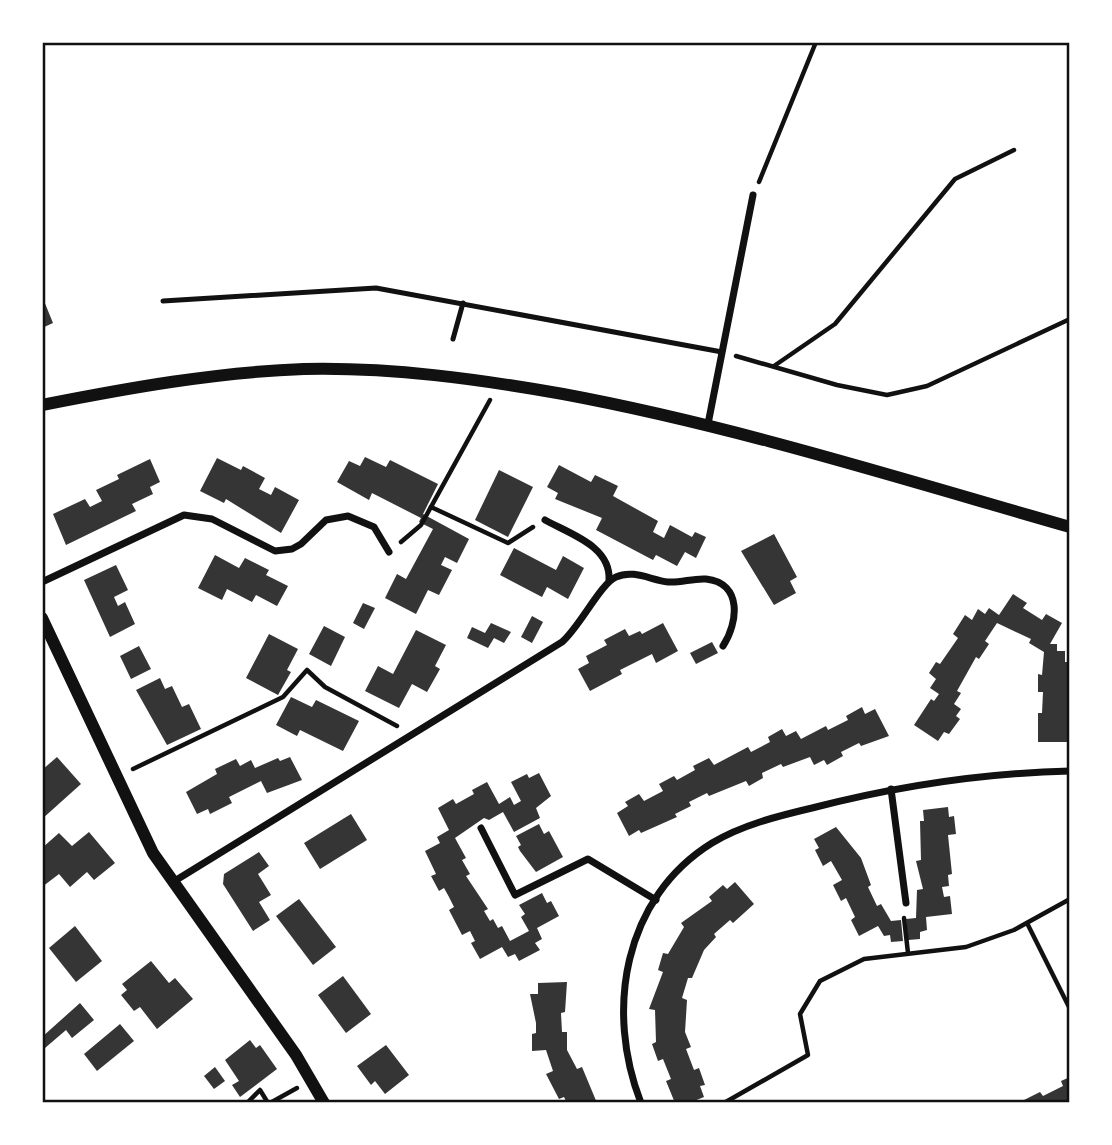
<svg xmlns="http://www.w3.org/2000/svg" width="1112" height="1145" font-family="'Sofia Sans Condensed',sans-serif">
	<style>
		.building { fill: #353535 }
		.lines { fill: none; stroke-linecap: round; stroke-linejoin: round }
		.path { stroke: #111; stroke-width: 4.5 }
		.service { stroke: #111; stroke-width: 5 }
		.minor { stroke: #111; stroke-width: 7 }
		.tertiary { stroke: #111; stroke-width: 12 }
		.neatline { fill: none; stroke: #111; stroke-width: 2.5 }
	</style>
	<rect width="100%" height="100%" fill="#fff"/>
	<g class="building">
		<path d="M42 296 53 323 42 328Z"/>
		<path d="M365 457 386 467 390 460 438 484 423 514 469 539 457 563 445 557 441 565 452 570 439 595 428 590 416 614 385 598 397 574 406 579 433 529 419 522 421 518 372 493 369 500 337 482 349 461 360 466Z"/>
		<path d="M217 458 241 470 243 466 265 478 259 489 271 495 275 487 299 500 281 533 226 499 224 503 200 491Z"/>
		<path d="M150 459 160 482 150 487 153 494 132 504 136 511 66 545 53 514 85 499 90 507 102 501 96 490 119 479 117 475Z"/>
		<path d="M559 465 591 482 595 475 618 486 613 496 658 521 653 532 664 538 670 525 692 537 695 532 706 537 696 558 685 552 677 566 656 555 653 560 596 530 602 518 555 499 558 493 547 487Z"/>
		<path d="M499 470 533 487 508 537 475 520Z"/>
		<path d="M774 534 797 577 790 581 796 593 774 605 741 551Z"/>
		<path d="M514 548 556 570 563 556 584 568 568 599 547 587 542 597 500 575Z"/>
		<path d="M215 555 239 568 245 558 269 570 266 575 288 586 277 606 256 595 252 602 227 589 222 600 198 588Z"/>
		<path d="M116 565 128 590 114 597 118 606 125 602 135 624 110 637 84 580Z"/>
		<path d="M1013 594 1027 603 1023 608 1042 620 1046 614 1062 623 1050 644H1057V651H1065V662H1070L1067 742H1038V713H1042L1043 692H1038V674L1042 675 1044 652 1029 643 1031 639 997 623 985 641 989 644 979 659 976 657 957 691 961 693 954 704 961 709 956 716 960 719 949 734 944 732 938 741 914 725 931 699 934 701 939 694 930 688 936 679 929 673 936 662 940 664 958 638 953 634 965 615 972 620 978 609 985 614 989 608 999 615Z"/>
		<path d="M363 603 375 608 364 629 353 623Z"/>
		<path d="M532 616 543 622 532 643 521 637Z"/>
		<path d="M491 623 511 632 504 643 494 638 488 648 467 638 472 627 485 633Z"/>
		<path d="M663 623 678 651 656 663 652 654 620 670 622 674 590 691 578 669 589 663 586 656 607 645 604 640 625 629 629 636 640 631 642 634Z"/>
		<path d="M324 626 345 637 331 666 309 654Z"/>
		<path d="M416 630 446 645 435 666 440 669 427 692 412 684 399 708 365 691 378 666 393 674Z"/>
		<path d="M269 634 298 649 287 670 291 672 278 695 246 678Z"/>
		<path d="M712 642 718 653 696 664 690 653Z"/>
		<path d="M139 646 151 669 131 679 120 656Z"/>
		<path d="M160 678 165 689 172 686 182 707 189 704 201 729 167 745 136 690Z"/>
		<path d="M291 697 312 707 316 700 359 721 343 751 300 730 297 736 276 725Z"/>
		<path d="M862 707 865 714 875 709 889 736 861 746 859 743 841 752 843 756 827 765 824 760 814 765 810 757 783 767 781 764 762 773 763 778 749 786 746 781 709 796 707 793 689 802 691 806 675 814 677 817 641 833 639 830 629 836 617 813 628 806 625 802 639 794 644 801 663 791 659 784 674 776 677 780 695 770 693 766 709 758 714 765 748 747 751 752 770 742 768 737 782 729 786 736 796 731 801 739 826 726 828 730 848 720 846 716Z"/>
		<path d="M57 757 81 784 42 819V770Z"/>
		<path d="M290 757 302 780 267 793 261 781 229 797 232 803 210 814 208 809 197 814 186 792 217 774 215 769 236 759 240 766 251 760 255 768 278 758 280 761Z"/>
		<path d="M539 773 551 796 536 808 540 818 514 832 503 812 489 820 484 818 455 838 466 858 462 860 470 874 466 876 488 909 484 911 490 921 493 919 498 928 502 926 510 941 529 931 521 917 525 914 519 905 542 893 547 903 551 901 559 916 537 928 542 939 535 943 540 950 519 961 515 954 508 957 502 947 480 959 471 943 475 941 470 931 462 935 449 910 454 907 449 897 444 888 439 891 431 876 436 874 425 851 440 843 437 837 449 830 438 808 453 799 456 804 474 794 472 790 487 782 499 804 510 797 514 805 521 801 511 782 527 774 529 778Z"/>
		<path d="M948 807 949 817 954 816 956 834 948 835 952 874 948 875 949 886 942 887 944 897 950 896 952 914 926 917 927 930 920 932V939L908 940 906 919 916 918 917 890 923 889 916 861 921 860 920 821H924L923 810Z"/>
		<path d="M351 814 367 840 320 869 304 843Z"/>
		<path d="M539 824 544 834 549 831 563 857 536 872 520 851 518 847 521 845 516 836Z"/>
		<path d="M836 827 861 858 871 885 868 887 877 906 881 904 891 921 901 920 903 941 891 942 890 935 884 936 878 926 859 936 851 920 855 917 846 898 841 901 833 885 842 880 831 861 823 866 815 850 819 848 814 839Z"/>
		<path d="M89 832 115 863 94 880 87 872 70 887 59 874 42 887V848L59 833 72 846Z"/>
		<path d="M259 852 269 866 258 874 271 895 259 902 270 920 253 931 223 884 224 874Z"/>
		<path d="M735 882 754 904 733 923 730 920 714 934 716 937 704 950 692 978H688L682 998 687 1000 685 1032 691 1047 686 1049 694 1070 699 1068 705 1085 700 1086 704 1097 689 1103H675L666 1081 671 1079 663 1059 658 1061 652 1044 656 1042 655 1010 649 1009 663 972 658 970 663 953 668 954 684 927 681 923 712 901 709 897 723 885 727 889Z"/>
		<path d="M299 899 336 947 313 965 276 916Z"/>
		<path d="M75 926 102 961 76 982 49 948Z"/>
		<path d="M151 961 169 983 175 978 193 999 157 1029 140 1007 134 1011 121 995 127 990 122 984Z"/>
		<path d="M343 976 371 1014 346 1033 318 995Z"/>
		<path d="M567 982 565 1012 561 1013 562 1032H567V1050L577 1069 582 1067 597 1103H567L564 1097 559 1099 546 1074 553 1071 546 1050 532 1051V1034L536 1033V1023L530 994H538V983Z"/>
		<path d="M80 1003 94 1020 72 1038 66 1030 45 1048 42 1037Z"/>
		<path d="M120 1024 134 1041 97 1071 84 1054Z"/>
		<path d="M250 1040 256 1048 260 1045 277 1069 240 1097 232 1085 239 1081 225 1060Z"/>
		<path d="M386 1045 409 1075 385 1094 375 1081 371 1085 357 1066Z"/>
		<path d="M215 1067 225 1081 214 1089 204 1076Z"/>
		<path d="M1070 1077V1103H1018L1040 1092 1043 1096 1063 1086 1061 1081Z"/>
	</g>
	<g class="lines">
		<g class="path">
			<path d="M759 182 816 42"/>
			<path d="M736 356 837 385 887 395 927 386 1070 319"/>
			<path d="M774 366 835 324 955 179 1014 150"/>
			<path d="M431 507 508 543 533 527"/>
			<path d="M401 542 421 525 490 400"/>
			<path d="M133 769 283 697 307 670 325 687 397 726"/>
			<path d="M904 918 908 953"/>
			<path d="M1027 923 1070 1009"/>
			<path d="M247 1103 260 1090 268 1103"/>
			<path d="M270 1103 297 1088"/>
			<path d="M724 1103 808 1055 800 1014 820 981 864 959 966 947 1014 930 1070 899"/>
		</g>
		<g class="service">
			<path d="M163 301 376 288 722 352"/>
			<path d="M453 339 463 303"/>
		</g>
		<g class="minor">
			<path d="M708 424 753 195"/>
			<path d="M545 520C570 534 611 546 609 580"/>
			<path d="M42 582 184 515 212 519 275 551 292 549 301 544 326 520 348 516 374 527 389 552"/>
			<path d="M891 789 906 903"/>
			<path d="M481 828 515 895 588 859 656 900"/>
			<path d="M173 882 562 642C579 628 601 583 616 577 633 569 651 580 668 582 681 583 693 578 706 579 743 583 738 623 723 646"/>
			<path d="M641 1103C605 1011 623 898 712 843 742 825 778 816 812 808 897 786 982 773 1070 771"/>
		</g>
		<g class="tertiary">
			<path d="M42 405C128 388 217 372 304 369 391 367 478 379 563 394 735 426 902 479 1070 527"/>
			<path d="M42 618 153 853 296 1055 324 1103"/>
		</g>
	</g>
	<rect width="1112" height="1145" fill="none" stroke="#ffffff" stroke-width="88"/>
	<rect x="44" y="44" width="1024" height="1057" class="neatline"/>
</svg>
